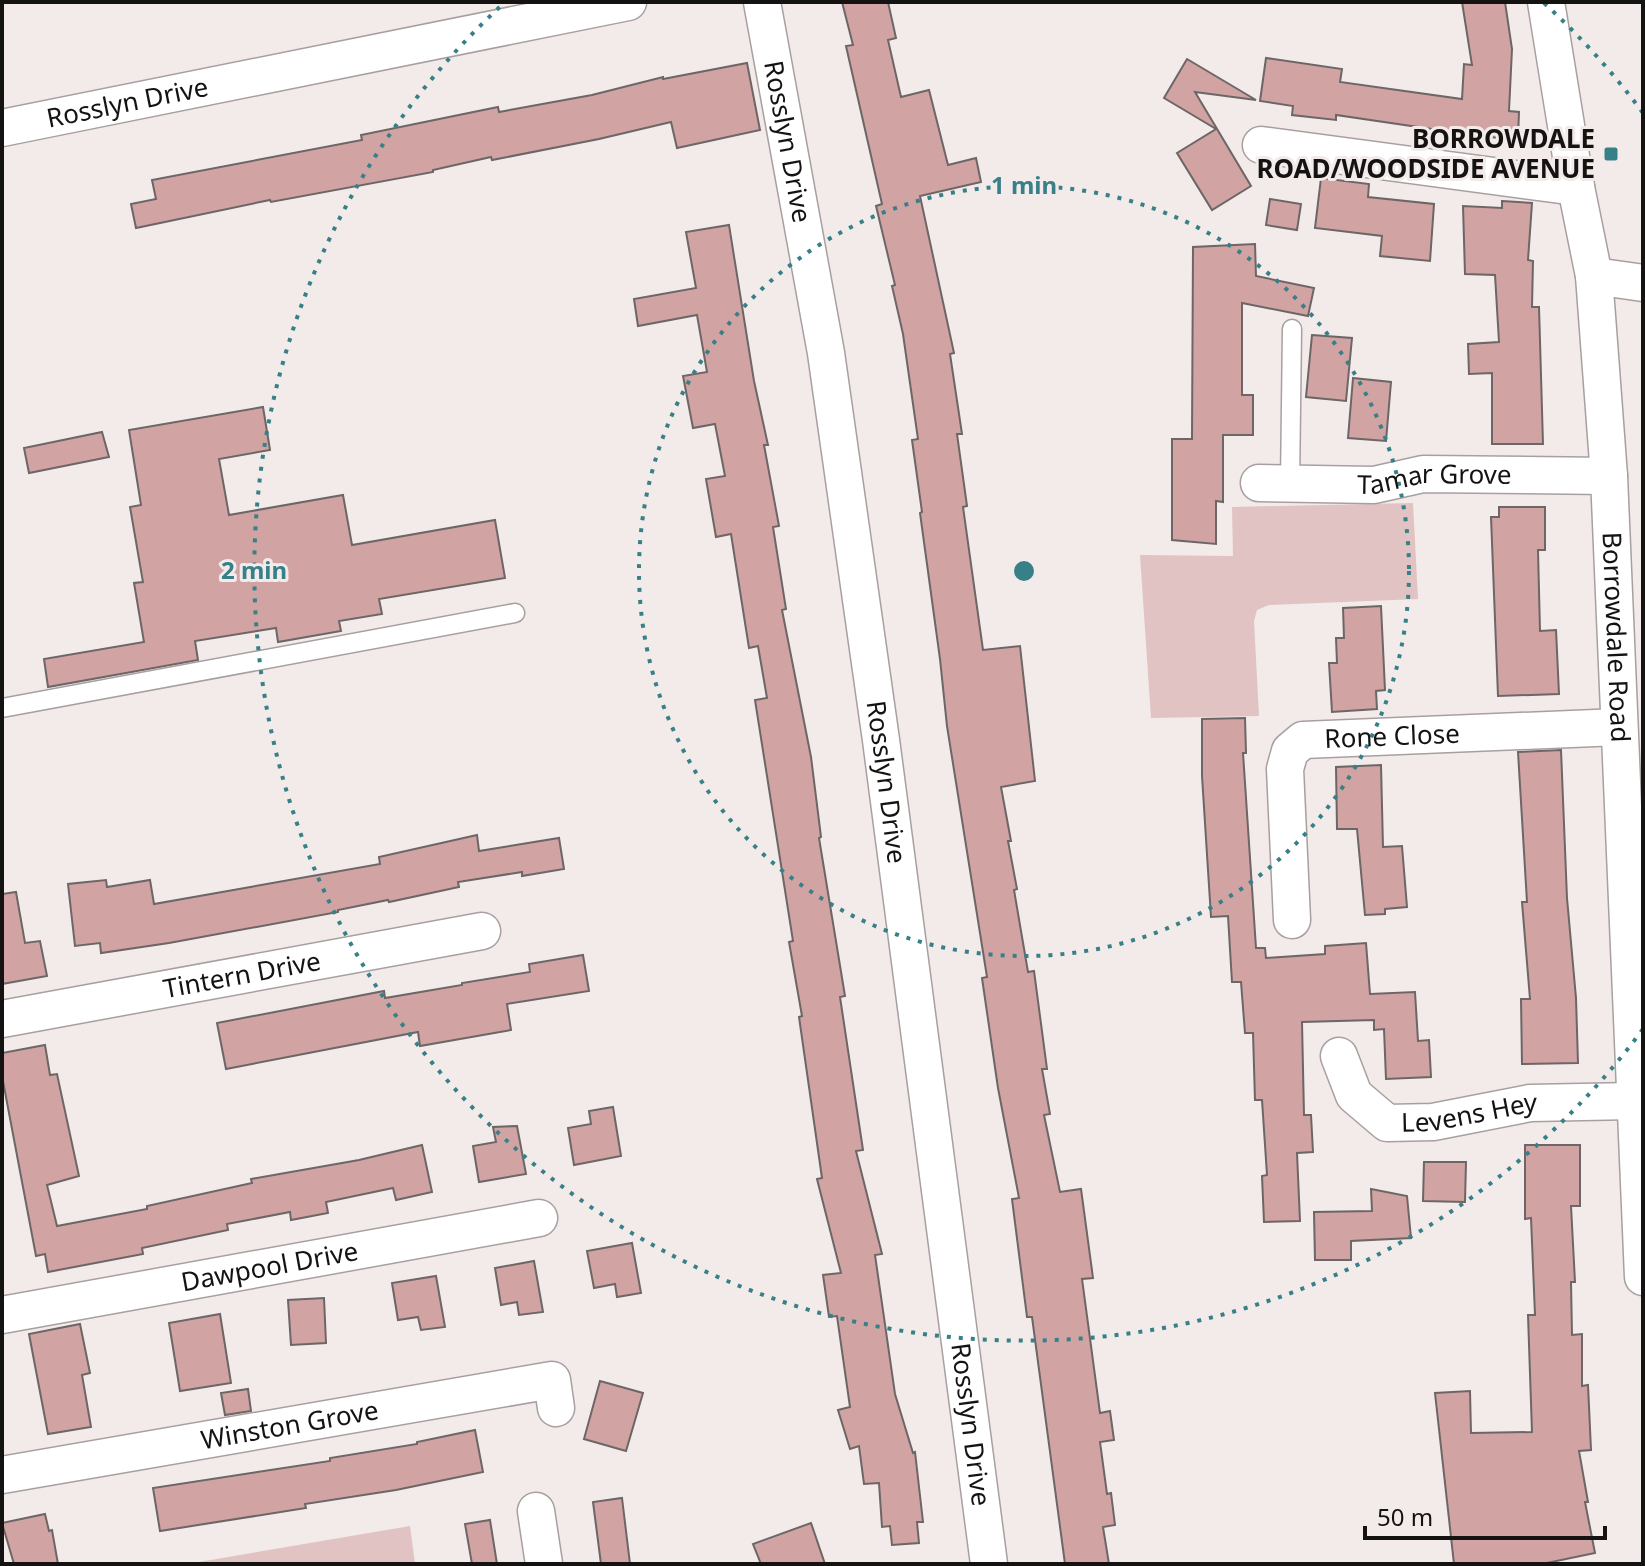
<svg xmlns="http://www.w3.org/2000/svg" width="1645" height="1566" font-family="'Noto Sans',sans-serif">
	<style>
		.green { fill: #e0c3c2 }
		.building { fill: #d2a3a3; stroke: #6d6666; stroke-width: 2 }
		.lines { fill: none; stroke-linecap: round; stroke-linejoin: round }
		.service-casing { stroke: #a8a0a0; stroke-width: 21 }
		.minor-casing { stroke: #a8a0a0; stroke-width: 39 }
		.service { stroke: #fff; stroke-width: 18 }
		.minor { stroke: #fff; stroke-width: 36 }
		.ring { fill: none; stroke: #388088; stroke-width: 4; stroke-dasharray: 4 8 }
		.poi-dot { fill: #388088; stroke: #f3eaea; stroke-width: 3 }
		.labels { text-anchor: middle; stroke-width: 6; stroke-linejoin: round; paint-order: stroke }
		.street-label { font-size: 26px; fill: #151212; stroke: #f3eaea }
		.poi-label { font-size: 26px; font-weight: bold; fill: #151212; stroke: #f3eaea; text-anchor: end }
		.centre { fill: #388088; stroke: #f3eaea; stroke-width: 4 }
		.ring-label { font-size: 24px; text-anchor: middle; font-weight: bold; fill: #388088; stroke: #f3eaea; stroke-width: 6; stroke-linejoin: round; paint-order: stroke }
	</style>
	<rect width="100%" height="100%" fill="#f3eaea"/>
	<g class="green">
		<path d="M1413 503 1418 599 1269 605 1257 610 1254 621 1259 716 1151 718 1140 555 1233 556 1232 507Z"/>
		<path d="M410 1526 415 1564H187Z"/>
	</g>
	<g class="building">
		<path d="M842 2H888L896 38 888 40 901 97 929 90 948 165 976 158 981 182 920 196 954 353 950 354 962 434H957L967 506 963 507 983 650 1020 646 1035 781 1001 787 1011 841H1008L1017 889 1014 890 1028 972 1034 971 1047 1069H1042L1050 1114 1044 1115 1060 1192 1081 1189 1093 1278 1082 1279 1100 1413 1110 1411 1114 1440 1100 1442 1107 1494 1111 1493 1115 1525 1103 1527 1109 1564H1065L1032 1317H1027L1012 1199 1019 1198 998 1088 982 978 987 977 947 726 940 659 920 513 922 512 912 440 918 439 903 334 892 286 895 285 876 206 882 204 846 46 853 45Z"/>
		<path d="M1462 2H1505L1512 49 1509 111 1519 112 1518 139 1486 137 1336 115V120L1292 115 1293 106 1260 101 1266 58 1342 69 1340 82 1462 99 1464 64 1472 65Z"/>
		<path d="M1187 59 1256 100 1195 92 1251 186 1212 210 1177 153 1216 129 1164 98Z"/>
		<path d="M747 63 760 130 677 148 671 122 599 139 492 160 491 157 433 170V172L271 202 270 200 136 228 131 204 156 199 152 180 362 140 361 135 498 107 499 112 592 95 663 77V79Z"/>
		<path d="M1321 178 1369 184 1368 197 1434 204 1430 261 1380 256 1382 236 1315 228Z"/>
		<path d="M1270 199 1301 204 1297 230 1266 225Z"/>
		<path d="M1502 201 1532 203 1528 260 1533 261 1532 307H1539L1543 444H1492V373L1469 374 1468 344 1499 342 1495 275 1465 274 1463 206 1502 208Z"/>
		<path d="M729 225 754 381 768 445H764L779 526 773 527 786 609 782 610 811 757 821 837 819 838 845 996 840 997 863 1150 856 1151 882 1254 875 1255 895 1394 913 1453 915 1452 923 1522H917L919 1543 892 1545 890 1526 882 1527 879 1483 864 1484 859 1446 850 1449 838 1410 850 1407 837 1316 829 1317 823 1275 841 1273 817 1179 822 1178 799 1017 802 1016 789 942 793 941 755 700 767 698 758 646 749 648 731 534 716 537 706 479 725 476 715 424 693 428 683 376 707 372 697 315 638 326 634 299 696 288 686 232Z"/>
		<path d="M1255 244 1256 276 1314 288 1308 316 1242 303V395H1253V435H1223V502L1216 501V544L1172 540V439H1192L1193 247Z"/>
		<path d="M1312 335 1352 338 1346 401 1306 397Z"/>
		<path d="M1353 378 1391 382 1386 441 1348 438Z"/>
		<path d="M263 407 270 450 219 459 229 515 343 495 352 545 495 520 505 578 379 599 382 614 339 621 341 631 278 642 276 628 195 641 198 660 48 687 44 659 144 642 134 583 143 582 130 507 141 505 129 430Z"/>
		<path d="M102 432 109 457 29 473 24 448Z"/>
		<path d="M1499 507H1545V550H1538L1540 631 1556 630 1559 694 1498 696 1491 517H1499Z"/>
		<path d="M1381 606 1385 690 1376 691 1377 709 1332 712 1329 663H1337L1336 638H1344L1343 608Z"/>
		<path d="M1245 718 1246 753H1243L1256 948H1265L1266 958 1325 954V946L1366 943 1370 994 1415 992 1418 1041 1429 1040 1431 1077 1386 1079 1384 1029 1374 1030V1020L1302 1022 1304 1115H1311L1313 1152 1297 1153 1300 1221 1264 1222 1262 1176 1267 1175 1262 1100H1255L1253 1033H1245L1241 982H1232L1228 916 1211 917 1202 776V719Z"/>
		<path d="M1561 750 1567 898 1576 998 1578 1063 1522 1064 1521 999H1530L1522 902H1527L1518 752Z"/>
		<path d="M1381 765 1383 847 1402 846 1407 907 1385 909V914L1365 915 1357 829H1337L1336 767Z"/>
		<path d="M477 835 479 851 559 838 564 869 522 876V872L458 882 459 887 389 902 388 900 338 910V912L169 943 101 953 100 943 75 946 68 884 106 880 107 887 150 880 154 904 380 864 379 857Z"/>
		<path d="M16 892 25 943 40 941 47 976 2 984V894Z"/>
		<path d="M583 955 589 991 507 1004 511 1030 420 1046 418 1032 226 1069 217 1023 384 991 385 998 462 985V983L530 972 529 964Z"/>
		<path d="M45 1045 50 1075 57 1074 79 1176 47 1185 57 1226 147 1209V1206L252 1183 251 1179 359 1160 422 1145 432 1192 396 1200 393 1188 326 1202 328 1213 291 1220 290 1212 227 1224 228 1230 142 1248 143 1254 48 1272 45 1254 36 1256 2 1076V1053Z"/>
		<path d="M613 1107 621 1156 574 1165 568 1128 591 1124 589 1111Z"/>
		<path d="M517 1126 526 1174 479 1182 473 1146 496 1142 493 1127Z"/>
		<path d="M1525 1145H1580V1206H1571L1575 1282H1571L1572 1335 1582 1334V1386L1588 1385 1591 1450 1579 1451 1588 1502H1585L1595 1553 1542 1564H1454L1435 1393 1470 1391 1471 1433 1532 1432 1528 1315H1535L1531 1218 1525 1219Z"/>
		<path d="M1424 1162H1466L1465 1202 1423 1201Z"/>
		<path d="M1371 1189 1407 1196 1411 1238 1351 1241V1260H1315L1314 1212 1372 1211Z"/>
		<path d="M632 1243 641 1293 617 1297 615 1284 594 1288 587 1251Z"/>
		<path d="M534 1261 543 1312 519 1315 517 1302 501 1305 495 1268Z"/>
		<path d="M436 1276 445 1327 421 1330 418 1317 398 1320 392 1283Z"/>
		<path d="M324 1298 326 1343 291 1345 288 1300Z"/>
		<path d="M220 1314 231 1383 180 1391 169 1323Z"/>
		<path d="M80 1324 90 1373 82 1375 91 1427 48 1434 29 1334Z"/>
		<path d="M600 1381 643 1393 626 1451 584 1439Z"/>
		<path d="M248 1389 251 1411 225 1415 221 1393Z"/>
		<path d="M475 1430 483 1472 396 1490 305 1504 306 1508 160 1531 153 1488 330 1461V1458L417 1444V1442Z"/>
		<path d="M622 1498 630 1564H601L593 1502Z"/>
		<path d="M45 1514 49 1531 52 1530 58 1564H14L2 1523Z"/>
		<path d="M490 1520 497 1564H472L465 1524Z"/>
		<path d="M811 1523 825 1564H761L753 1544Z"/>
	</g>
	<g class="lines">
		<defs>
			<g id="service">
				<path d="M1290 484 1292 329"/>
				<path d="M2 708 515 613"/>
			</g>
			<g id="minor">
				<path id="s1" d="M762 2 826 353 881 740 989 1564"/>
				<path id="s2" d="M1546 2 1576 187 1594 276 1609 476 1643 1277"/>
				<path id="s3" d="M2 128 628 2"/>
				<path d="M1261 145 1576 187"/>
				<path d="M1594 276 1643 283"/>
				<path id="s4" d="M1259 483 1374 485 1423 474 1609 476"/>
				<path id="s5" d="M1292 920 1285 769 1290 751 1303 740 1619 727"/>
				<path id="s6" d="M2 1019 482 931"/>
				<path id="s7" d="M1339 1056 1354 1095 1387 1123 1433 1122 1530 1103 1634 1101"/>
				<path id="s8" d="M2 1315 539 1218"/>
				<path id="s9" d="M2 1475 552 1380 556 1408"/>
				<path d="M536 1511 544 1564"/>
			</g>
		</defs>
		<use href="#service" class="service-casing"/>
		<use href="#minor" class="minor-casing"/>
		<use href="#service" class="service"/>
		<use href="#minor" class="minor"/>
	</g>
	<g class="ring">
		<circle cx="1024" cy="571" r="385"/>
		<path d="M1643 1029A770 770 0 1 1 504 3M1544 3A770 770 0 0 1 1643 113"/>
	</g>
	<rect class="poi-dot" x="1603" y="146" width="16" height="16" rx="4"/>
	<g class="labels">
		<g class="street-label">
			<text dy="9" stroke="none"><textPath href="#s3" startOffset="128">Rosslyn Drive</textPath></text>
			<text dy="9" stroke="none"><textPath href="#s1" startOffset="142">Rosslyn Drive</textPath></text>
			<text dy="9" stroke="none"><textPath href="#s4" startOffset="176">Tamar Grove</textPath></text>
			<text dy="9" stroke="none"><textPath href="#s2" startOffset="640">Borrowdale Road</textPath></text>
			<text dy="9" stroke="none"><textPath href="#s5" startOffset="276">Rone Close</textPath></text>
			<text dy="9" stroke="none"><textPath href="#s1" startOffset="790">Rosslyn Drive</textPath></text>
			<text dy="9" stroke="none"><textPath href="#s6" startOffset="244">Tintern Drive</textPath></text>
			<text dy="9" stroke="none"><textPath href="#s7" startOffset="168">Levens Hey</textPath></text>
			<text dy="9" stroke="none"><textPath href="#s8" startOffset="272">Dawpool Drive</textPath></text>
			<text dy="9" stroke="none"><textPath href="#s1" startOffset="1438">Rosslyn Drive</textPath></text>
			<text dy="9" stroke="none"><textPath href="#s9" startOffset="292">Winston Grove</textPath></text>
		</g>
		<g class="poi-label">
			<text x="1595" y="148">BORROWDALE<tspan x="1595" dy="30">ROAD/WOODSIDE AVENUE</tspan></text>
		</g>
	</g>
	<circle cx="1024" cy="571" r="12" class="centre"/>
	<g class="ring-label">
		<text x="1024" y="194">1 min</text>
		<text x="254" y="579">2 min</text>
	</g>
	<rect width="1645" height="1566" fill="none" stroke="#151212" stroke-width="8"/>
	<path d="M1365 1526v12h240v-12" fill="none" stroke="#151212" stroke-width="4"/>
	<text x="1377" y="1526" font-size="24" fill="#151212" stroke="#f3eaea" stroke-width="6" paint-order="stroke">50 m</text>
</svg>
